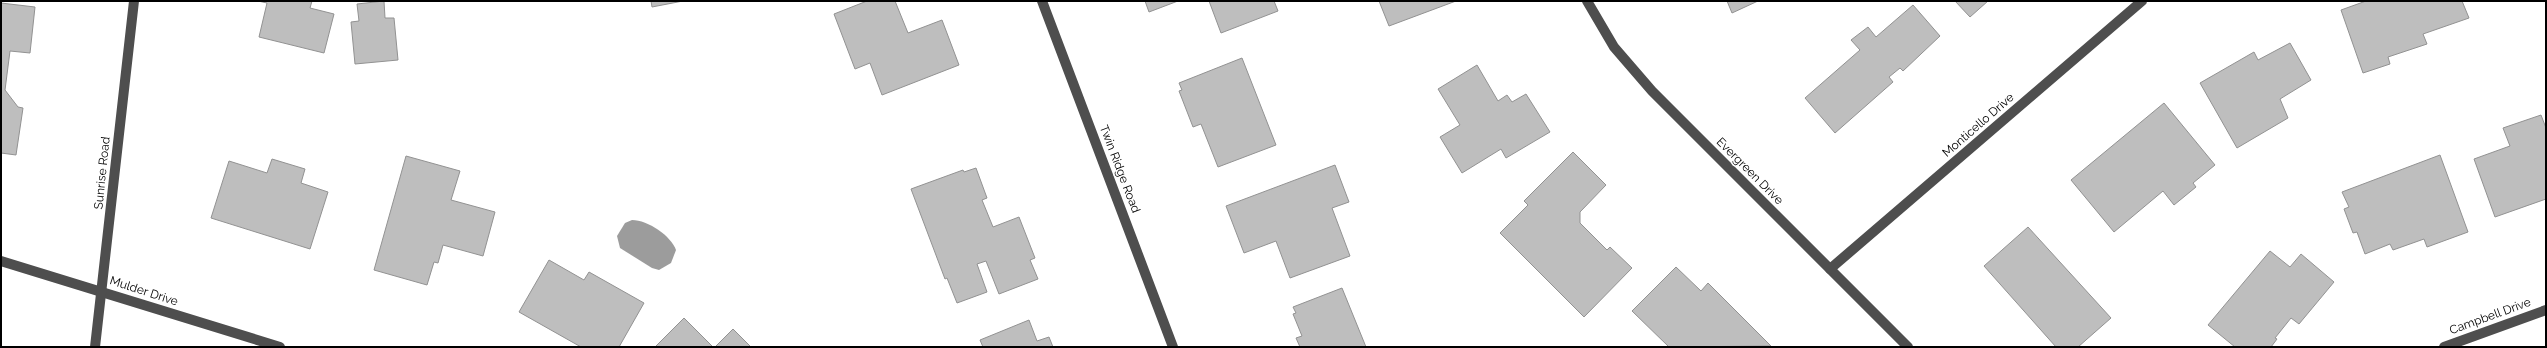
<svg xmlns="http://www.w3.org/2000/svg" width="2547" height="348" font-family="Raleway,sans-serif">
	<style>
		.water { fill: #9c9c9c }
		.building { fill: #bebebe; stroke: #929292 }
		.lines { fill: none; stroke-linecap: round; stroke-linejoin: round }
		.minor { stroke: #4e4e4e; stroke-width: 10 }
		.labels { text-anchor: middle; stroke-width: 3; stroke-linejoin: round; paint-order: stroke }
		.street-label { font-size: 12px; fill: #000; stroke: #fff }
	</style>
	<rect width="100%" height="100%" fill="#fff"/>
	<path class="water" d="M632 220C648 220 671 236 676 250L671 263 659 270 652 268 620 248 617 236 625 223Z"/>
	<g class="building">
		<path d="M258 1H312L310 8 334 14 324 53 259 37 267 3Z"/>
		<path d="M384 1 385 18H394L398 60 355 64 351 22 359 21 357 4Z"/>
		<path d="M651 1H683L652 7Z"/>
		<path d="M867 1H895L908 33 942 20 959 65 882 95 870 63 855 69 834 14Z"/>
		<path d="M1145 1H1178L1149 12Z"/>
		<path d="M1209 1H1274L1278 11 1221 33Z"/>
		<path d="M1379 1H1456L1389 26Z"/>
		<path d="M1727 1H1758L1732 13Z"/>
		<path d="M1955 1H1988L1970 17Z"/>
		<path d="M2366 1H2462L2469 18 2423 34 2427 44 2388 57 2390 64 2363 73 2341 10Z"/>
		<path d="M1 3 35 7 30 53 10 51 5 90 18 107 23 108 16 155 1 153Z"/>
		<path d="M1913 5 1940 36 1903 71 1900 68 1889 77 1893 82 1835 133 1805 98 1860 50 1851 40 1868 27 1876 37Z"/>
		<path d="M2290 43 2311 80 2280 99 2288 118 2237 148 2200 83 2254 52 2258 60Z"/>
		<path d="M1242 58 1276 145 1218 167 1201 124 1193 127 1179 91 1182 90 1179 83Z"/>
		<path d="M1477 65 1498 101 1507 95 1512 102 1526 94 1550 132 1506 158 1501 149 1462 173 1440 137 1460 125 1438 89Z"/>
		<path d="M2164 103 2215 165 2193 183 2196 187 2174 205 2163 191 2114 232 2071 180Z"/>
		<path d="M2541 115 2546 128V199L2495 217 2474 159 2510 146 2503 128Z"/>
		<path d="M1573 152 1606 185 1580 212V223L1607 250 1610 247 1632 268 1584 317 1500 233 1528 205 1524 201Z"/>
		<path d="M2440 155 2468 232 2427 247 2424 239 2393 250 2390 244 2365 254 2357 232 2353 233 2344 209 2349 207 2342 192Z"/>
		<path d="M406 156 460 171 451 200 495 212 483 256 443 245 438 263 434 262 427 285 374 270Z"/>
		<path d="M272 159 305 169 301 183 328 192 310 249 211 218 229 161 267 173Z"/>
		<path d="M1335 165 1349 202 1332 208 1350 256 1290 278 1276 241 1244 253 1226 206Z"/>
		<path d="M976 168 987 198 982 200 993 227 1019 217 1035 258 1030 260 1038 279 999 294 986 261 977 264 987 292 957 303 947 278 945 279 911 189 963 170 964 172Z"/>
		<path d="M2028 227 2111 318 2078 347H2056L1984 266Z"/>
		<path d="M2270 251 2290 267 2301 254 2334 282 2299 324 2291 318 2275 338 2277 339 2271 347H2235L2208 325Z"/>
		<path d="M549 260 584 280 589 272 644 303 619 347H581L519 312Z"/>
		<path d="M1676 267 1701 291 1708 283 1771 346 1669 347 1632 311Z"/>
		<path d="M1342 288 1366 347H1300L1296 338 1302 336 1293 314 1296 313 1293 307Z"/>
		<path d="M684 318 713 347H655Z"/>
		<path d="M1029 320 1037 341 1049 337 1053 347H983L980 340Z"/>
		<path d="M733 329 751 347H715Z"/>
	</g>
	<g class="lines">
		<g class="minor">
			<path d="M1042 1 1173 347"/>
			<path d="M1587 1 1614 47 1652 91 1908 347"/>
			<path d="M1 261 280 347"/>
			<path d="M1830 269 2142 1"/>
			<path d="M95 347 134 1"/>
			<path d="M2444 347 2546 310"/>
		</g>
	</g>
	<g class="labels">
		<g class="street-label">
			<text transform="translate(1978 125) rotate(-41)" y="4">Monticello Drive</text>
			<text transform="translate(1120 169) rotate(69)" y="4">Twin Ridge Road</text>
			<text transform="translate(1750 171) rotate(45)" y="4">Evergreen Drive</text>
			<text transform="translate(102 173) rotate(-84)" y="4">Sunrise Road</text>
			<text transform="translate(144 291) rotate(18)" y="4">Mulder Drive</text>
			<text transform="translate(2490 316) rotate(-20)" y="4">Campbell Drive</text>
		</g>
	</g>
	<rect width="2547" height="348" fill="none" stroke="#000000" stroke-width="4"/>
</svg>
